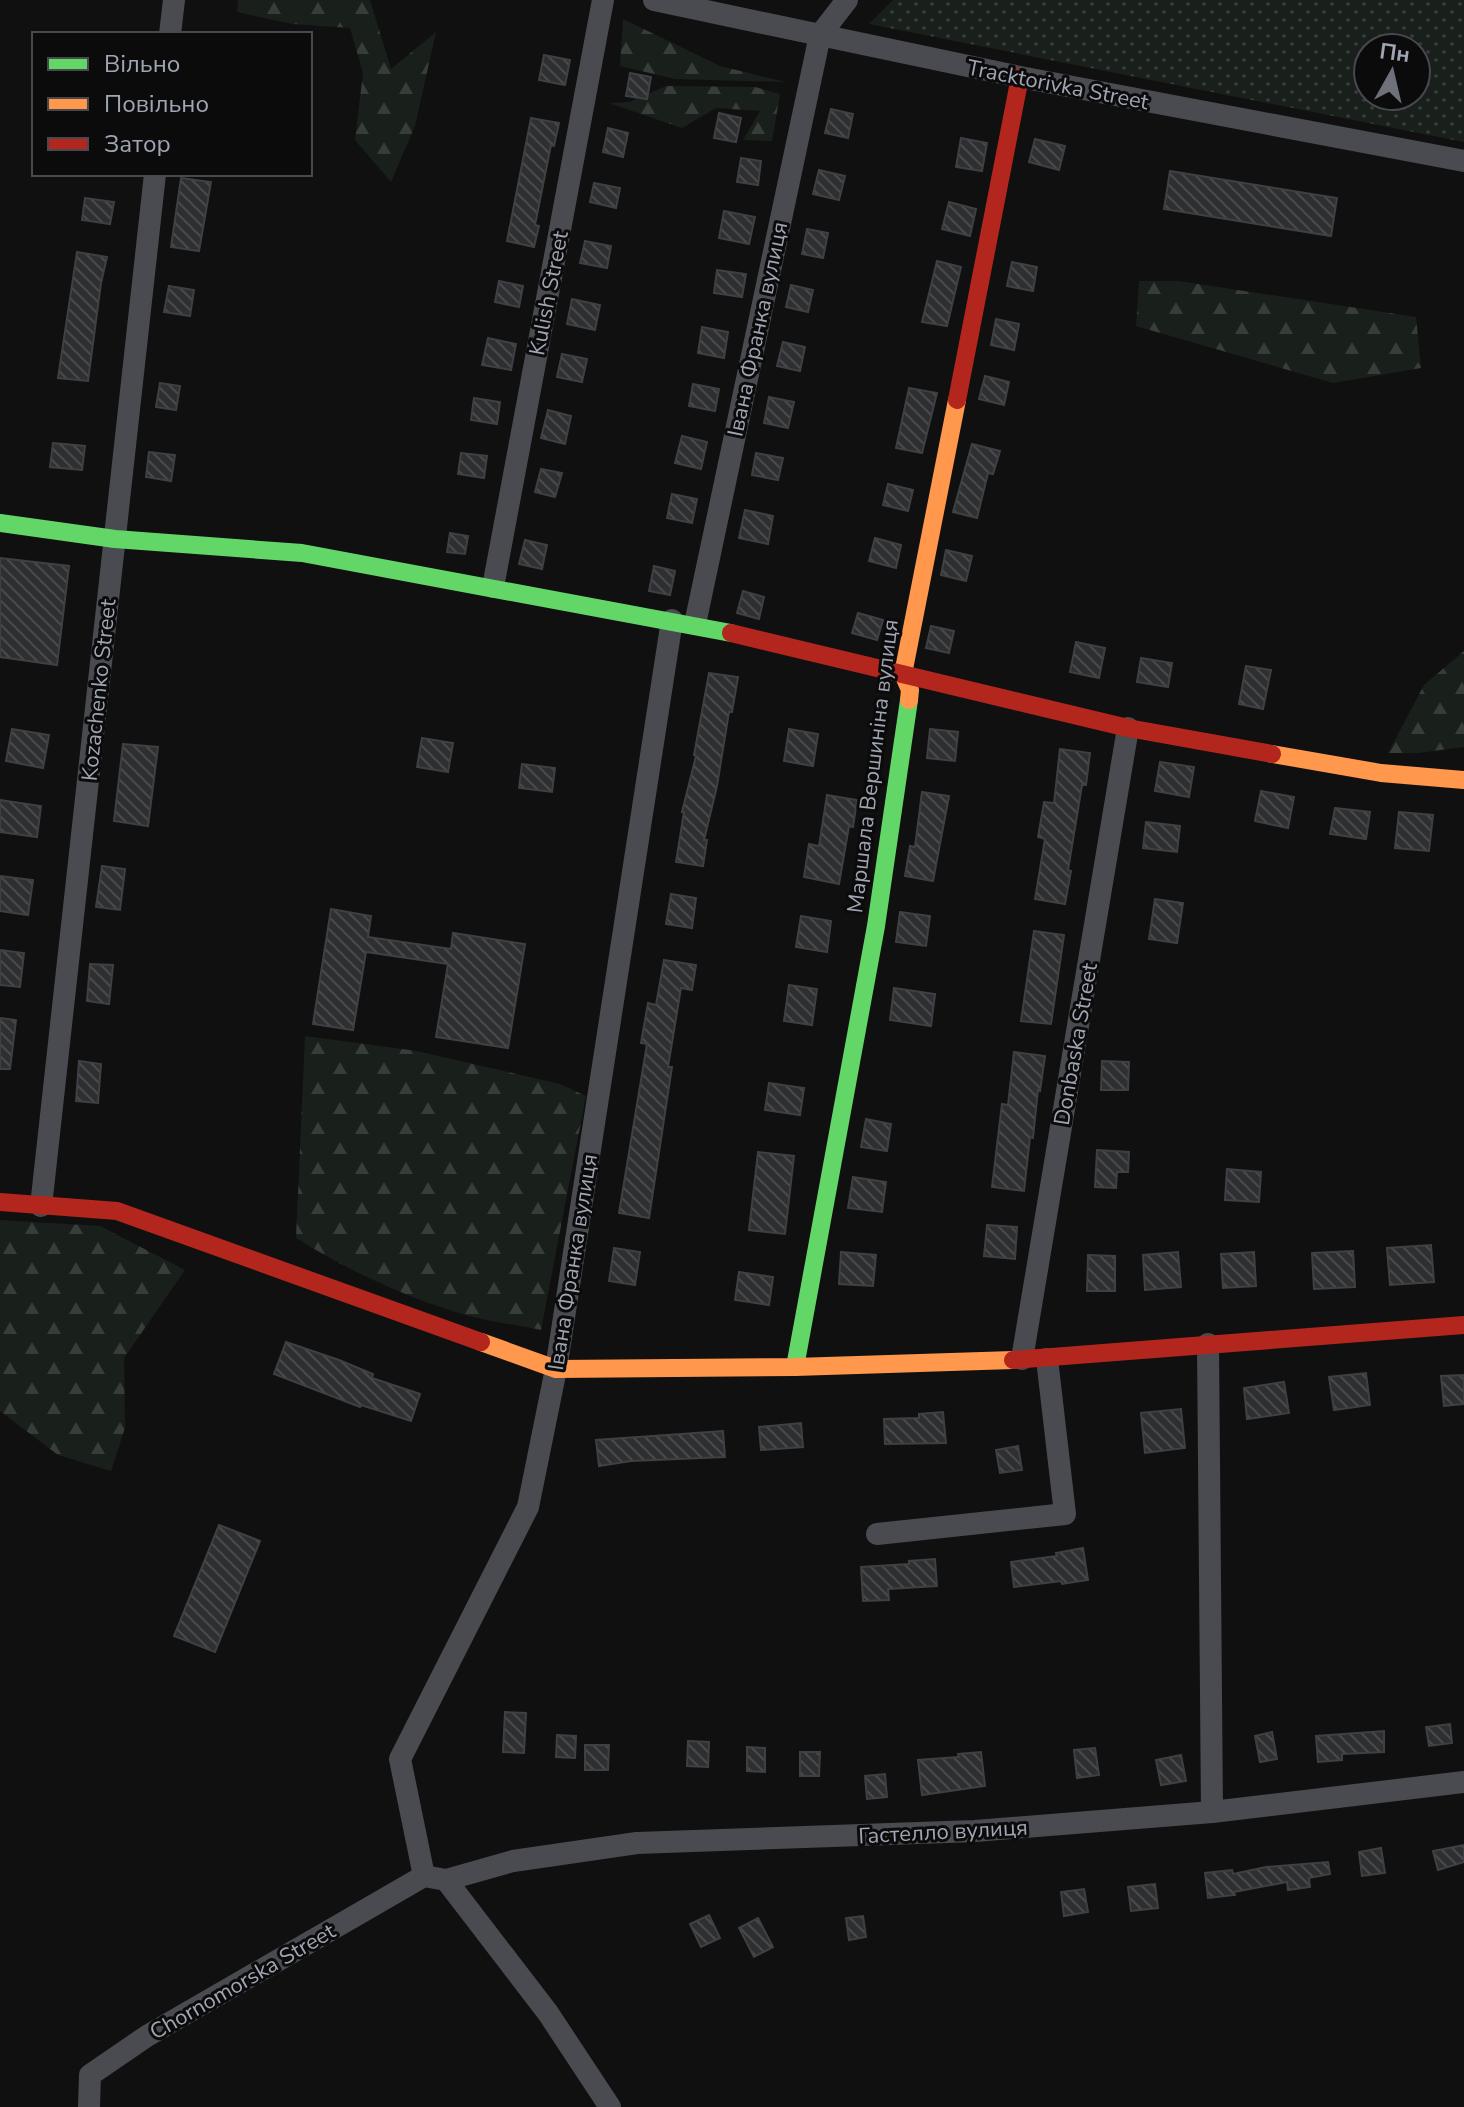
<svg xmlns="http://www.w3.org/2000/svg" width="1464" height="2107" font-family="'Nunito Sans',sans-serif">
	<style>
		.grass { fill: url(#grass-dots); fill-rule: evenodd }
		.forest { fill: url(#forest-firs) }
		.building { fill: url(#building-back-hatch); stroke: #3e4044; stroke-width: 2 }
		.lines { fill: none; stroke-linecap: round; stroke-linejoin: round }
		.street { stroke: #4a4b50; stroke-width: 22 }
		.fast { stroke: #63d668; stroke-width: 18 }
		.slow { stroke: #ff974d; stroke-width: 18 }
		.jam { stroke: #b3261e; stroke-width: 18 }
		.labels { text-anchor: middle; stroke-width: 6; stroke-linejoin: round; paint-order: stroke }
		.street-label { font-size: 22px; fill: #a0a5b3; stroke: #0b0b0c }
	</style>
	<defs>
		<pattern id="grass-dots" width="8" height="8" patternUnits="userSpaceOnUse" patternTransform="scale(2)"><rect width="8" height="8" fill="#191f1a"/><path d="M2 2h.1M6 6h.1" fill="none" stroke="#373d39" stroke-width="1.8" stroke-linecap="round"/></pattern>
		<pattern id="forest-firs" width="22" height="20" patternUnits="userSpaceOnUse" patternTransform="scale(2)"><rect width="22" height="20" fill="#191f1a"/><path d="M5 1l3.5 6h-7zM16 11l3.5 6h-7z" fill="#373d39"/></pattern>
		<pattern id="building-back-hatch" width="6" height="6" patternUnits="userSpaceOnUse" patternTransform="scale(2)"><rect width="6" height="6" fill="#2e2f31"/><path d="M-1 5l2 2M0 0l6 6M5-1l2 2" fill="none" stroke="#494a4c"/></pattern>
	</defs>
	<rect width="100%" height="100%" fill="#101010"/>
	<path class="grass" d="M893 0H1464V142L869 24ZM1368 48H1416V96H1368Z"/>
	<g class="forest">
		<path d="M238 0H370L391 69 436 32 415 126 391 182 355 140 363 73 350 28 292 24 237 12Z"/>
		<path d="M623 19 720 66 785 82 675 79 620 66Z"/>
		<path d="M666 86 755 87 780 94 772 141 743 140 760 111 716 108 682 128 609 103 629 102Z"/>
		<path d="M1139 281H1179L1416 317 1421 368 1333 383 1136 326Z"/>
		<path d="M1464 651V747L1418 753H1388L1424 685Z"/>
		<path d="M305 1036 417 1051 560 1084 586 1096 541 1330C518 1325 493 1322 469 1316 409 1299 349 1271 296 1238Z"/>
		<path d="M0 1220 100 1226 185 1270 124 1358 125 1428 111 1471 58 1455 0 1411Z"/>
	</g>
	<g class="building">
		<path d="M544 55 570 60 565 85 539 80Z"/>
		<path d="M630 73 651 77 647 99 626 96Z"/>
		<path d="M831 109 853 114 848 138 825 133Z"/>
		<path d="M719 113 741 118 736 142 714 138Z"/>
		<path d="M531 118 559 123 554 146 551 145 535 225 539 226 534 247 507 241Z"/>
		<path d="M608 128 628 133 623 157 603 152Z"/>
		<path d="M961 138 987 143 982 171 956 167Z"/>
		<path d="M1035 139 1065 146 1059 170 1029 162Z"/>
		<path d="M741 158 761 161 758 185 737 182Z"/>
		<path d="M819 170 845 176 839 200 813 194Z"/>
		<path d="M1170 171 1337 198 1331 236 1164 209Z"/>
		<path d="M181 178 211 182 199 251 171 247Z"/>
		<path d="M594 183 620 188 616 208 590 202Z"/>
		<path d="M85 198 114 202 110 224 82 220Z"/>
		<path d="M949 202 976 209 970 236 942 229Z"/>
		<path d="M724 211 755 217 749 244 719 238Z"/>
		<path d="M807 229 828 233 823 258 802 254Z"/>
		<path d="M585 241 611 246 607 268 580 263Z"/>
		<path d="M77 252 107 257 101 283 88 381 58 378Z"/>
		<path d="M937 261 961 267 947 326 922 322Z"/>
		<path d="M1012 262 1037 267 1033 291 1007 286Z"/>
		<path d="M717 270 746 274 742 297 714 293Z"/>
		<path d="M499 281 523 286 519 307 495 302Z"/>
		<path d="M791 285 813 290 808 312 786 307Z"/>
		<path d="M169 286 194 290 190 316 164 312Z"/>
		<path d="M572 299 600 305 595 330 567 324Z"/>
		<path d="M996 319 1019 324 1014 350 991 345Z"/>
		<path d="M702 327 728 332 724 358 698 353Z"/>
		<path d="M488 338 516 344 511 370 482 365Z"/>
		<path d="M783 342 805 347 800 371 777 366Z"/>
		<path d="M562 354 587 359 582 382 557 377Z"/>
		<path d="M985 376 1009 382 1004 405 979 399Z"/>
		<path d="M160 383 180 386 176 410 156 407Z"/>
		<path d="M693 384 719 389 715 411 689 406Z"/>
		<path d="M909 388 937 393 922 453 896 448Z"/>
		<path d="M769 397 794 402 788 428 764 423Z"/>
		<path d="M474 398 500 402 497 424 471 420Z"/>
		<path d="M548 410 571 416 565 444 541 438Z"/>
		<path d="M682 436 707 442 701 469 675 463Z"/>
		<path d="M53 443 85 446 82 470 50 467Z"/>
		<path d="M972 444 1000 451 993 474 988 473 977 518 953 512Z"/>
		<path d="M149 452 175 455 171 481 146 477Z"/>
		<path d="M461 453 487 456 484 478 458 474Z"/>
		<path d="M756 453 783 458 778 480 752 475Z"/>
		<path d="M541 469 562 473 555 497 535 492Z"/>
		<path d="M888 484 913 490 908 511 883 505Z"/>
		<path d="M672 494 697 499 692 523 667 518Z"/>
		<path d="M745 510 773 516 768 544 739 538Z"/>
		<path d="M450 533 468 536 465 554 447 552Z"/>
		<path d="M875 538 901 545 896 568 869 561Z"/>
		<path d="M525 540 547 545 542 569 519 564Z"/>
		<path d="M946 550 972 556 966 581 941 575Z"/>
		<path d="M0 558 69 566 57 665 0 657Z"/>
		<path d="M654 566 675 571 670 595 649 591Z"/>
		<path d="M743 591 764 597 759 619 737 613Z"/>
		<path d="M858 613 883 620 877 640 852 633Z"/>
		<path d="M931 626 954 631 949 653 926 648Z"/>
		<path d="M1076 642 1105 648 1099 678 1070 672Z"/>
		<path d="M1141 658 1172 663 1168 687 1137 682Z"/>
		<path d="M1246 666 1271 670 1263 709 1239 704Z"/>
		<path d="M709 673 738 677 732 712H729L717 786 704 840H707L703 866 676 862 684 812H682L696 756 694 755Z"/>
		<path d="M12 729 49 735 43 768 6 761Z"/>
		<path d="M789 729 818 734 813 766 784 761Z"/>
		<path d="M930 729 958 732 955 761 927 758Z"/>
		<path d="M422 738 453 743 448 772 417 767Z"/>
		<path d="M123 744 158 747 148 826 114 821Z"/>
		<path d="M1060 749 1090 753 1086 785H1082L1068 870 1071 871 1065 904 1035 899 1045 839 1038 837 1044 802 1054 803Z"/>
		<path d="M1160 762 1194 767 1189 797 1155 791Z"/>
		<path d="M522 764 555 768 552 792 519 788Z"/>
		<path d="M1261 791 1294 797 1288 828 1255 821Z"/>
		<path d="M922 792 949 796 933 881 905 876 910 846 915 847Z"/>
		<path d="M827 795 857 800 853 827 849 826 839 884 804 877 809 844 819 846Z"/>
		<path d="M0 800 41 806 37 837 0 832Z"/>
		<path d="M1335 808 1370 812 1366 839 1330 834Z"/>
		<path d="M1399 812 1433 815 1429 851 1395 848Z"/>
		<path d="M1146 822 1180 826 1177 852 1143 848Z"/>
		<path d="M102 866 125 869 120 910 96 907Z"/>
		<path d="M0 876 33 880 28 915 0 911Z"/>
		<path d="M671 894 696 898 692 928 666 924Z"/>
		<path d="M1155 899 1183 903 1177 943 1149 939Z"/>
		<path d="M331 909 371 916 368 937 451 949 453 933 525 944 508 1048 436 1037 448 964 366 952 353 1030 313 1024Z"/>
		<path d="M900 912 930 916 926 946 896 942Z"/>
		<path d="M801 916 831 921 827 952 796 947Z"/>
		<path d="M1034 931 1064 935 1051 1024 1021 1021Z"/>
		<path d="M0 950 24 953 20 987 0 985Z"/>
		<path d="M664 960 696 965 692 990 681 988 668 1067H672L649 1218 619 1213 647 1044 641 1043 648 1003 656 1005Z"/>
		<path d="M90 964 113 965 109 1004 87 1001Z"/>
		<path d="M789 985 817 989 812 1025 784 1021Z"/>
		<path d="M894 988 935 994 931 1026 890 1020Z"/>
		<path d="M0 1018 16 1020 10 1069H0Z"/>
		<path d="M1014 1052 1045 1056 1040 1091 1038 1090 1033 1138 1030 1137 1024 1191 992 1187 1002 1104 1008 1105Z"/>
		<path d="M79 1061 101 1064 98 1103 76 1101Z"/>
		<path d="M1102 1061 1129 1062 1128 1090H1101Z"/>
		<path d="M769 1083 804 1088 800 1115 765 1110Z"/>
		<path d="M866 1119 891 1124 887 1151 861 1147Z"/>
		<path d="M1097 1150 1129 1152 1128 1172H1117L1116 1188 1095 1187Z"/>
		<path d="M758 1152 794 1156 785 1234 749 1230Z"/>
		<path d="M1227 1169 1261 1172 1259 1202 1225 1200Z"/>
		<path d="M853 1177 886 1182 882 1212 848 1208Z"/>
		<path d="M987 1225 1017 1227 1015 1259 984 1256Z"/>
		<path d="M1431 1245 1434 1282 1390 1285 1387 1248Z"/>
		<path d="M614 1248 640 1252 635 1285 609 1281Z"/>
		<path d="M1353 1251 1355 1287 1314 1289 1312 1253Z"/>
		<path d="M841 1252 876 1255 873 1286 839 1284Z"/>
		<path d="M1178 1252 1181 1287 1145 1290 1143 1255Z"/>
		<path d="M1254 1252 1256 1286 1223 1288 1221 1254Z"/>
		<path d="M1088 1255 1115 1256V1291H1087Z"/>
		<path d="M739 1272 773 1277 769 1305 735 1300Z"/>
		<path d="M286 1342 339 1360 373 1374 372 1378 420 1394 411 1421 361 1405 360 1407 274 1374Z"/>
		<path d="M1366 1373 1370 1405 1334 1410 1329 1377Z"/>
		<path d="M1464 1375V1404L1444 1406 1441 1376Z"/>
		<path d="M1284 1382 1289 1413 1247 1419 1244 1388Z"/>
		<path d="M1181 1409 1185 1448 1145 1453 1141 1413Z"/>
		<path d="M943 1412 946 1443 885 1444 884 1419 919 1418V1414Z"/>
		<path d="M801 1423 803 1447 761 1450 759 1427Z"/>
		<path d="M723 1431 725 1457 631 1461 599 1466 596 1440Z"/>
		<path d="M1018 1446 1022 1470 1000 1473 996 1450Z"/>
		<path d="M219 1525 260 1541 215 1652 174 1636Z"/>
		<path d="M1083 1548 1088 1580 1062 1584 1061 1581 1014 1587 1011 1562 1057 1556 1056 1553Z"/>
		<path d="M935 1559 937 1586 888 1589 889 1600 863 1601 861 1567 909 1564V1561Z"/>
		<path d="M505 1712 526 1713 524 1753 503 1752Z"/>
		<path d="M1450 1724 1452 1743 1429 1746 1426 1727Z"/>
		<path d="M1384 1731V1752L1342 1754V1760L1318 1762 1316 1736Z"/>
		<path d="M1272 1732 1277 1759 1260 1762 1255 1736Z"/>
		<path d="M557 1735 576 1736 575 1758 556 1757Z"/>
		<path d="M688 1741 709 1742 708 1767 687 1766Z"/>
		<path d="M585 1745H609L608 1770H585Z"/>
		<path d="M747 1747 765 1748V1772L747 1771Z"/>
		<path d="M1095 1748 1099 1775 1077 1778 1074 1750Z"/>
		<path d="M800 1752H820L819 1776H800Z"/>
		<path d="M981 1752 985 1786 922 1795 918 1760 959 1757 958 1754Z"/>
		<path d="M1181 1755 1186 1781 1161 1785 1156 1760Z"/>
		<path d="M885 1774 887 1797 867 1799 865 1776Z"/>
		<path d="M1464 1845V1862L1438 1870 1433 1851Z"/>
		<path d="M1381 1848 1385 1873 1362 1876 1359 1852Z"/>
		<path d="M1328 1862 1330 1874 1309 1878 1310 1887 1288 1890 1287 1882 1234 1892 1235 1895 1208 1898 1205 1873 1232 1870 1233 1874 1266 1867Z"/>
		<path d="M1155 1884 1158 1908 1131 1911 1128 1887Z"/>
		<path d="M1084 1889 1088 1912 1064 1916 1061 1892Z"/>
		<path d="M709 1915 720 1938 701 1947 690 1924Z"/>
		<path d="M863 1916 866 1937 849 1940 846 1918Z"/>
		<path d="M758 1918 773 1947 754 1957 739 1928Z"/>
	</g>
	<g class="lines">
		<g class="street">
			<path d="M654 0 1020 77 1464 161"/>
			<path d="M170 34 174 0"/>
			<path d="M493 587 603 0"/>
			<path d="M695 624 820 35 847 0"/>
			<path d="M41 1206 155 174"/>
			<path d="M1208 1344 1212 1812"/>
			<path d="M1022 1359 1128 728"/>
			<path d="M877 1534 1065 1514 1047 1359"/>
			<path d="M424 1876 400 1759 528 1507 556 1369 672 620"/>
			<path d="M424 1876 446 1880 513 1861 637 1843 975 1831 1212 1812 1464 1782"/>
			<path d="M446 1880 548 2013 610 2107"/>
			<path d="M89 2107 90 2075 147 2036 424 1876"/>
		</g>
		<g class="fast">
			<path d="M0 523 115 539 302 553 731 633"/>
			<path d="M795 1367 876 926 909 700"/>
		</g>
		<g class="slow">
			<path d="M909 700 910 690 903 674 957 400"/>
			<path d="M1272 754 1381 773 1464 780"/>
			<path d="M481 1342 556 1369 795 1367 1013 1360"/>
		</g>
		<g class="jam">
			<path d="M957 400 1020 77"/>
			<path d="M731 633 1128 728 1272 754"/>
			<path d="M0 1202 117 1211 481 1342"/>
			<path d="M1013 1360 1464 1325"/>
		</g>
	</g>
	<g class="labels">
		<g class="street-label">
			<text transform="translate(1058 84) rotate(11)" y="8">Tracktorivka Street</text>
			<text transform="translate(548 293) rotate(-79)" y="8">Kulish Street</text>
			<text transform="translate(757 329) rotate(-78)" y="8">Івана Франка вулиця</text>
			<text transform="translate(98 690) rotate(-84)" y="8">Kozachenko Street</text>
			<text transform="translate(872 766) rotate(-83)" y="8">Маршала Вершиніна вулиця</text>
			<text transform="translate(1075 1044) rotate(-80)" y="8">Donbaska Street</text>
			<text transform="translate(572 1262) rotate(-81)" y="8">Івана Франка вулиця</text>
			<text transform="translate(943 1831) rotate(-3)" y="8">Гастелло вулиця</text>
			<text transform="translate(242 1981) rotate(-30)" y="8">Chornomorska Street</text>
		</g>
	</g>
	<rect x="32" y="32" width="280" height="144" fill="#0b0b0c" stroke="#47494f" stroke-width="2"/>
	<rect x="48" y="58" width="40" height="12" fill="#63d668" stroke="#47494f" stroke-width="2"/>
	<text x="104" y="72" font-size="24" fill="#a0a5b3">Вільно</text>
	<rect x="48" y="98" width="40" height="12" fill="#ff974d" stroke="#47494f" stroke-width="2"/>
	<text x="104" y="112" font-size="24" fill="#a0a5b3">Повільно</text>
	<rect x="48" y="138" width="40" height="12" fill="#b3261e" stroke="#47494f" stroke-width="2"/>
	<text x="104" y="152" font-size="24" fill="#a0a5b3">Затор</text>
	<g transform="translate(1392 72) rotate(8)"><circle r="38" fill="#0b0b0c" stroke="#47494f" stroke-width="2"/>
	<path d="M0-6L14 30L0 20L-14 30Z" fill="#6e717a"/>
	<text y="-12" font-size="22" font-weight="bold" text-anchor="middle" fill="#a0a5b3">Пн</text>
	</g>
</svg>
